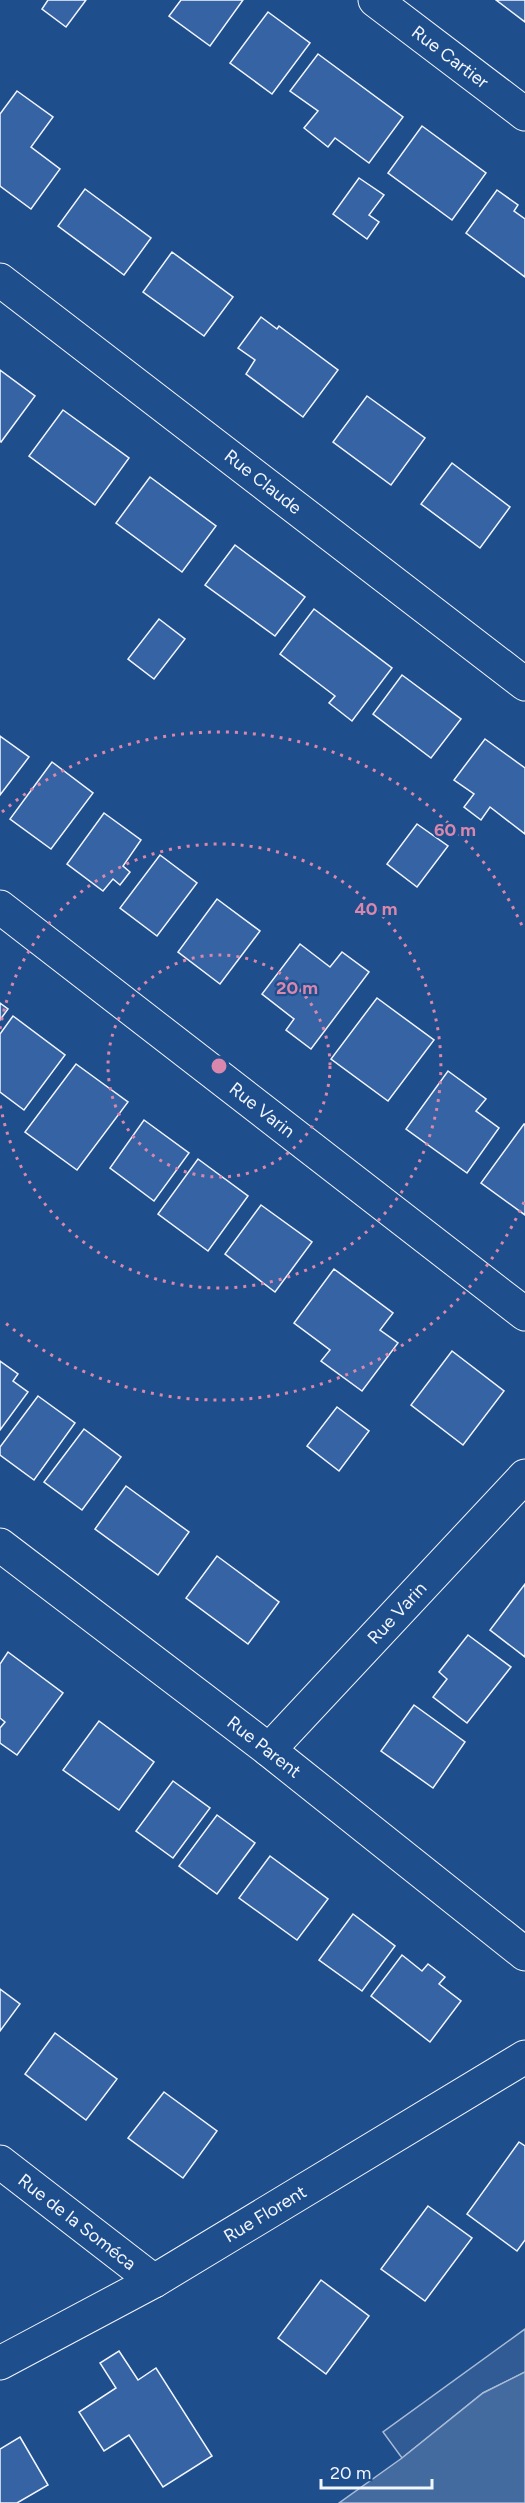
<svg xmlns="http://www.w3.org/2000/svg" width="525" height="2503" font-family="Figtree,sans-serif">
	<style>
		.built { fill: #305b95; stroke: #a8bbd7; stroke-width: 1.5 }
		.water { fill: #446ba0; stroke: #a8bbd7; stroke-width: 1.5 }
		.building { fill: #3563a3; stroke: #f2f6ff; stroke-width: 1.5 }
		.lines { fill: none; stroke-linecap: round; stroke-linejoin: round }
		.minor-casing { stroke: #f2f6ff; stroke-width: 35 }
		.minor { stroke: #1f4e8c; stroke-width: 33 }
		.ring { fill: none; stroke: #da87ad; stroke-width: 3; stroke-dasharray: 3 6 }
		.labels { text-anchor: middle; stroke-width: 4.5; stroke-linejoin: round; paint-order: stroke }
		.street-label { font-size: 18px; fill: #f2f6ff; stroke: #1f4e8c }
		.centre { fill: #da87ad; stroke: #1f4e8c; stroke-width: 3 }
		.ring-label { font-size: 18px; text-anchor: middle; font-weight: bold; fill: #da87ad; stroke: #1f4e8c; stroke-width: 4.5; stroke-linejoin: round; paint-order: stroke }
	</style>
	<rect width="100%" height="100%" fill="#1f4e8c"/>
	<path class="built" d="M525 2329V2372L483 2393 402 2458 383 2432Z"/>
	<path class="water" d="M525 2372V2503H339L402 2458 483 2393Z"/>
	<g class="building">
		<path d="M48 0H86L66 27 42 9Z"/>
		<path d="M181 0H243L210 46 169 16Z"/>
		<path d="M496 0H525V22Z"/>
		<path d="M268 12 310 43 272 94 230 63Z"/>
		<path d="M318 54 403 117 369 163 335 138 328 147 304 128 318 111 290 91Z"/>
		<path d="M17 91 53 117 31 147 60 169 31 209 0 186V114Z"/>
		<path d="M422 126 486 173 452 220 388 173Z"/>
		<path d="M359 178 384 195 369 215 379 222 367 239 333 214Z"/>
		<path d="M85 189 151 238 124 275 58 226Z"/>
		<path d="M497 190 518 205 514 211 525 219V277L466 233Z"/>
		<path d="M172 252 233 297 204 336 143 292Z"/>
		<path d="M261 317 277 329 279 326 338 370 303 417 246 374 255 360 238 348Z"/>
		<path d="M0 370 35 396 1 442 0 441Z"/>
		<path d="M367 396 425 438 391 485 333 442Z"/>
		<path d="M63 410 129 458 95 505 29 456Z"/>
		<path d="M452 463 510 507 480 548 421 504Z"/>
		<path d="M150 477 216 526 182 572 116 523Z"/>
		<path d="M235 545 305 597 275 636 205 585Z"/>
		<path d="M314 609 392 668 352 721 329 703 335 696 280 654Z"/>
		<path d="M159 619 185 639 154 679 128 659Z"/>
		<path d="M402 675 461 719 431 758 373 714Z"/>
		<path d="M0 736 29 757 0 795Z"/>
		<path d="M485 739 525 768V834L490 807 481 820 464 807 474 794 454 780Z"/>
		<path d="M52 762 93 793 51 849 10 819Z"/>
		<path d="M104 813 141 840 123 866 130 872 120 885 113 879 103 891 67 864Z"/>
		<path d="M417 824 448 846 417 887 387 864Z"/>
		<path d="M160 855 197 883 157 936 120 908Z"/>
		<path d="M217 899 260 931 220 984 178 952Z"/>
		<path d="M300 944 330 967 342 952 369 972 311 1049 286 1030 294 1019 262 994Z"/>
		<path d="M377 998 434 1040 388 1101 331 1059Z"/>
		<path d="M0 1003 8 1009 0 1020Z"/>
		<path d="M13 1016 65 1055 24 1110 0 1092V1034Z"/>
		<path d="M76 1064 128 1102 77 1170 25 1132Z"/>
		<path d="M448 1071 486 1099 476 1111 499 1128 467 1173 406 1129Z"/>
		<path d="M144 1120 189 1153 154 1201 110 1168Z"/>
		<path d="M524 1124H525V1215L481 1183Z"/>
		<path d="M198 1159 248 1196 208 1251 158 1214Z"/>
		<path d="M261 1205 312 1242 275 1292 225 1254Z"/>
		<path d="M334 1269 393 1313 380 1330 398 1343 362 1391 321 1361 330 1350 294 1323Z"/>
		<path d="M452 1351 504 1391 463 1445 411 1405Z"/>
		<path d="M0 1361 18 1374 13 1381 28 1392 0 1430Z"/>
		<path d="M38 1396 75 1423 34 1480 0 1455V1447Z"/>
		<path d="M337 1407 369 1431 339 1471 307 1446Z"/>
		<path d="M84 1429 121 1457 82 1510 44 1482Z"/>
		<path d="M126 1486 189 1532 158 1575 95 1529Z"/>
		<path d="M217 1556 279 1602 248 1644 186 1598Z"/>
		<path d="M525 1584V1657L490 1630Z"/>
		<path d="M468 1635 511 1667 467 1723 433 1697 447 1679 439 1672Z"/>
		<path d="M8 1652 63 1693 17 1755 0 1743V1728L5 1722 0 1718V1664Z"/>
		<path d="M414 1705 465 1742 433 1788 381 1751Z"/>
		<path d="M99 1721 154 1762 119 1810 63 1770Z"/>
		<path d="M173 1781 210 1808 173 1858 136 1831Z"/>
		<path d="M217 1815 255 1843 217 1894 179 1866Z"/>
		<path d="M270 1856 328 1899 297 1940 239 1898Z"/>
		<path d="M353 1914 395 1946 362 1991 319 1960Z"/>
		<path d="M402 1955 422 1971 428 1964 445 1977 439 1984 461 2001 430 2042 371 1996Z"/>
		<path d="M0 1989 20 2004 0 2031Z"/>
		<path d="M55 2033 117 2079 86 2120 25 2074Z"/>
		<path d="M164 2092 217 2131 183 2178 128 2138Z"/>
		<path d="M519 2142 525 2146V2240L517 2251 467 2214Z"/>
		<path d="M428 2206 472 2238 425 2301 381 2269Z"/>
		<path d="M321 2280 369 2316 326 2374 278 2338Z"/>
		<path d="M119 2351 138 2380 156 2368 212 2456 163 2487 129 2435 104 2451 79 2412 116 2388 100 2363Z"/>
		<path d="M20 2437 48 2485 17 2503H0V2449Z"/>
	</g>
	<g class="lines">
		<defs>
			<g id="minor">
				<path d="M375 0 525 114"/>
				<path d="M0 280 525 684"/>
				<path d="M0 907 525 1314"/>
				<path d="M0 1545 269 1750 525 1954"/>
				<path d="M269 1750 525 1476"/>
				<path d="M0 2162 154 2281"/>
				<path d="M0 2363 154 2281 525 2057"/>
			</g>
		</defs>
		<use href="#minor" class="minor-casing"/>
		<use href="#minor" class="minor"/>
	</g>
	<g class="ring">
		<circle cx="219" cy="1066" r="111"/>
		<path d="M0 1029A222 222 0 1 1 0 1103"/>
		<path d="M524 1202A334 334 0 0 1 2 1320M2 812A334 334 0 0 1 524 930"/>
	</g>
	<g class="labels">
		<g class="street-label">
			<text transform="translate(450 57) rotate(37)" y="6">Rue Cartier</text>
			<text transform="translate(263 482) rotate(38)" y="6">Rue Claude</text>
			<text transform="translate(262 1110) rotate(38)" y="6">Rue Varin</text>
			<text transform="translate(397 1613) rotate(-47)" y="6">Rue Varin</text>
			<text transform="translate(264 1747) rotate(38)" y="6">Rue Parent</text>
			<text transform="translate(265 2214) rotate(-31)" y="6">Rue Florent</text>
			<text transform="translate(77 2222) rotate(38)" y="6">Rue de la Soméca</text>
		</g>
	</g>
	<circle cx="219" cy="1066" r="9" class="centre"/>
	<g class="ring-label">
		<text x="455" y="836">60 m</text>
		<text x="376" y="915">40 m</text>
		<text x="297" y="994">20 m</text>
	</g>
	<path d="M321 2479v9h111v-9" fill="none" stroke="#f2f6ff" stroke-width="3"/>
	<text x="330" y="2479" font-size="18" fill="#f2f6ff" stroke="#1f4e8c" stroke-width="4.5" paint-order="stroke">20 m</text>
</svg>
